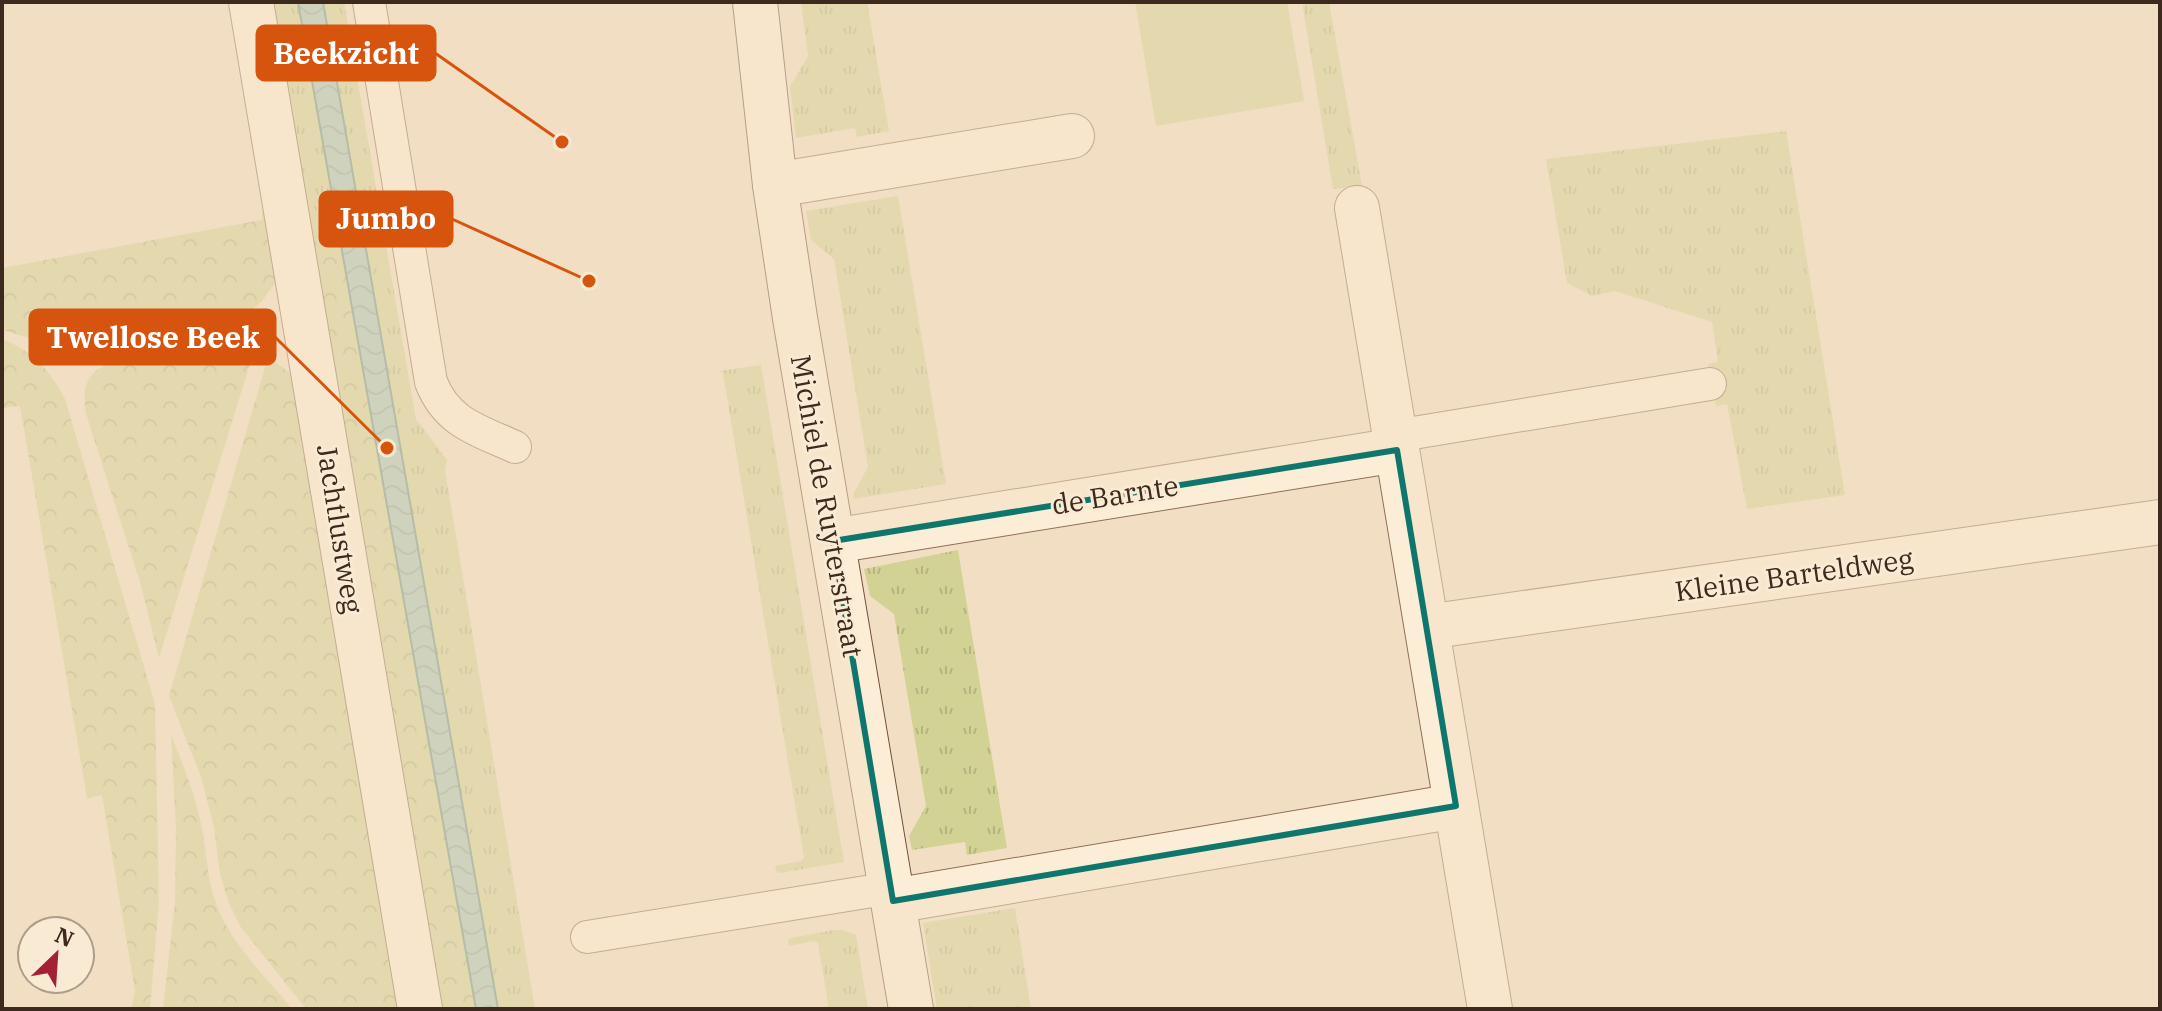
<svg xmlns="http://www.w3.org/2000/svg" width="2162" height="1011" font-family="'IBM Plex Serif',serif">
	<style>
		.grass { fill: url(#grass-tufts) }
		.forest { fill: url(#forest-crowns) }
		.park { fill: #d2d295 }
		.water { fill: url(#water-waves); stroke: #6b9585; stroke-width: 2 }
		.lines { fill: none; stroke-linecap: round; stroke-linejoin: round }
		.lane-casing { stroke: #8f6f57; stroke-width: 34 }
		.street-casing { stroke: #8f6f57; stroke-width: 46 }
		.secondary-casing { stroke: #71503b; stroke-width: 46 }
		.lane { stroke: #fcedd7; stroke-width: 32 }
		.street { stroke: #fcedd7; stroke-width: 44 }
		.secondary { stroke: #fcedd7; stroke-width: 44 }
		.marked { fill: none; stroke: #0f766e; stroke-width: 6; stroke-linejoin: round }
		.labels { text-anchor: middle; stroke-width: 6; stroke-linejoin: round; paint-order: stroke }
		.street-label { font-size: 28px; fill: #3d291d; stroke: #f9ead3 }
		.leader { fill: none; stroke: #d7540e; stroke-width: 3 }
		.callout-dot { fill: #d7540e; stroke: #f9ead3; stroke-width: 3 }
		.callout { fill: #d7540e; stroke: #d7540e; stroke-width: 3 }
		.callout-label { font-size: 30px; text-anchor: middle; font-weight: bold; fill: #fff }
	</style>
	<defs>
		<pattern id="grass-tufts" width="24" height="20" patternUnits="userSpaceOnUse" patternTransform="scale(2)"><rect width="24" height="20" fill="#d2d295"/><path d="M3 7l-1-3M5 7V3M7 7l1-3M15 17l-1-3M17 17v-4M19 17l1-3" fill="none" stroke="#b5b480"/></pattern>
		<pattern id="forest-crowns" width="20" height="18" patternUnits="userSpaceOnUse" patternTransform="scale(2)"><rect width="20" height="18" fill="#d2d295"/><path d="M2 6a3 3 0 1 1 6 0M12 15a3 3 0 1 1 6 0" fill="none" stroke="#b5b480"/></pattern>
		<pattern id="water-waves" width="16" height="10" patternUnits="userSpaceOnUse" patternTransform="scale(2)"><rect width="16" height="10" fill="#a5c5b8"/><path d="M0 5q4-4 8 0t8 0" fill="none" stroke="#8fa99e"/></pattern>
	</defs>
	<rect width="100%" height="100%" fill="#f2dfc3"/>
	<g class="grass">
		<path d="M266 2H298L333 203 302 208Z"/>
		<path d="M323 2H344L416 419 447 460 445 470 535 1009H498Z"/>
		<path d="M801 2H867L889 131 857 137 855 128 796 138 790 87 808 56Z"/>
		<path d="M1302 2H1329L1362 186 1333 189Z"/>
		<path d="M1786 131 1845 495 1747 509 1727 404 1716 406 1708 364 1718 362 1712 322 1615 291 1592 296 1567 283 1546 159Z"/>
		<path d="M898 196 946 484 853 499 854 493 868 467 834 259 811 240 806 211Z"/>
		<path d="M761 365 844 862 780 873 776 871 775 866 801 861 804 858 723 373 719 371Z"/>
		<path d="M958 550 1007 848 967 855 965 842 912 850 909 836 926 806 894 614 870 596 864 569Z"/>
		<path d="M1015 908 1031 1009H937L923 923Z"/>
		<path d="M834 930H843L856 935 868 1009H829L818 943 814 941 789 946 788 940 791 938Z"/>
	</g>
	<g class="forest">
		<path d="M333 203 476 1009H433L302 208Z"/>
		<path d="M272 211 283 272 262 301 249 312C198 324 124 349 74 347 50 346 25 336 2 330V268L262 220V212Z"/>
		<path d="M2 339C33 351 50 370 65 399L155 704 159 901 150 1009H131L135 991 102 795 87 798 20 406 2 408Z"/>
		<path d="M215 345 241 347 254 351 159 658 140 582 86 414C83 390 84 374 108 364Z"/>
		<path d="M268 357 300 380 406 1009H306L240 926 228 901 220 874 214 827 201 777 169 696Z"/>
		<path d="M171 735C184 766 195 795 202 828 207 854 207 880 217 906 232 945 266 977 292 1009H163L175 902 176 828Z"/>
	</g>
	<path class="park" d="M1135 2H1287L1304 101 1156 126Z"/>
	<path class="water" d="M298 2H323L498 1009H476Z"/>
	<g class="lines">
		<defs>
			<g id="lane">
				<path d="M369 2 431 382C447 423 478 430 515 447"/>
				<path d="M1395 436 1710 384"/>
				<path d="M587 937 891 888"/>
			</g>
			<g id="street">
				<path d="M251 2 420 1009"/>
				<path d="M775 185 1072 136"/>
				<path d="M1357 208 1490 1009"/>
				<path d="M833 541 1397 450"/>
				<path d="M1427 627 2160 522"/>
				<path d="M893 901 1456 806"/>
			</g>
			<path id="secondary" d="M755 2 775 185 795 318 911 1009"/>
		</defs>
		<use href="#lane" class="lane-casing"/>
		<use href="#street" class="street-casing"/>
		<use href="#secondary" class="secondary-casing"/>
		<use href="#lane" class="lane"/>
		<use href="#street" class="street"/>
		<use href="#secondary" class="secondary"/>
	</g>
	<path d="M0 0H2162V1011H0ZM1397 450 1456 806 893 901 833 541Z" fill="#f2dfc3" fill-opacity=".55" fill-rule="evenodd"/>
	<path class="marked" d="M1397 450 1456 806 893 901 833 541Z"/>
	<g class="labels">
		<g class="street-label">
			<text transform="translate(1115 495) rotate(-9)" y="10">de Barnte</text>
			<text transform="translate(827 506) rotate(80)" y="10">Michiel de Ruyterstraat</text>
			<text transform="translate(340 529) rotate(81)" y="10">Jachtlustweg</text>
			<text transform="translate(1794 575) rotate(-8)" y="10">Kleine Barteldweg</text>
		</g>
	</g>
	<path class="leader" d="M562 142L435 53M589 281L452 219M387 448L275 337"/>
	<g class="callout-dot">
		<circle cx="562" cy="142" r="8"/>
		<circle cx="589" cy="281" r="8"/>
		<circle cx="387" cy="448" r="8"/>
	</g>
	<g class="callout">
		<rect x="257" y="26" width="178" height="54" rx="8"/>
		<rect x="320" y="192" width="132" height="54" rx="8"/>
		<rect x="30" y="310" width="245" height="54" rx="8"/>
	</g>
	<g class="callout-label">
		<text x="346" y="64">Beekzicht</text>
		<text x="386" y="229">Jumbo</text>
		<text x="153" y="348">Twellose Beek</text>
	</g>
	<rect width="2162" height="1011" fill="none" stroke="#3d291d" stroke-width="8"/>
	<g transform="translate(56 955) rotate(25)"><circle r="38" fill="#f9ead3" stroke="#ae9d8a" stroke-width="2"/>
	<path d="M0-6L14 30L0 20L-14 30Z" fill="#a42131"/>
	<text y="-12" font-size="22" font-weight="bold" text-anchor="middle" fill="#3d291d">N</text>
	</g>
</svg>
